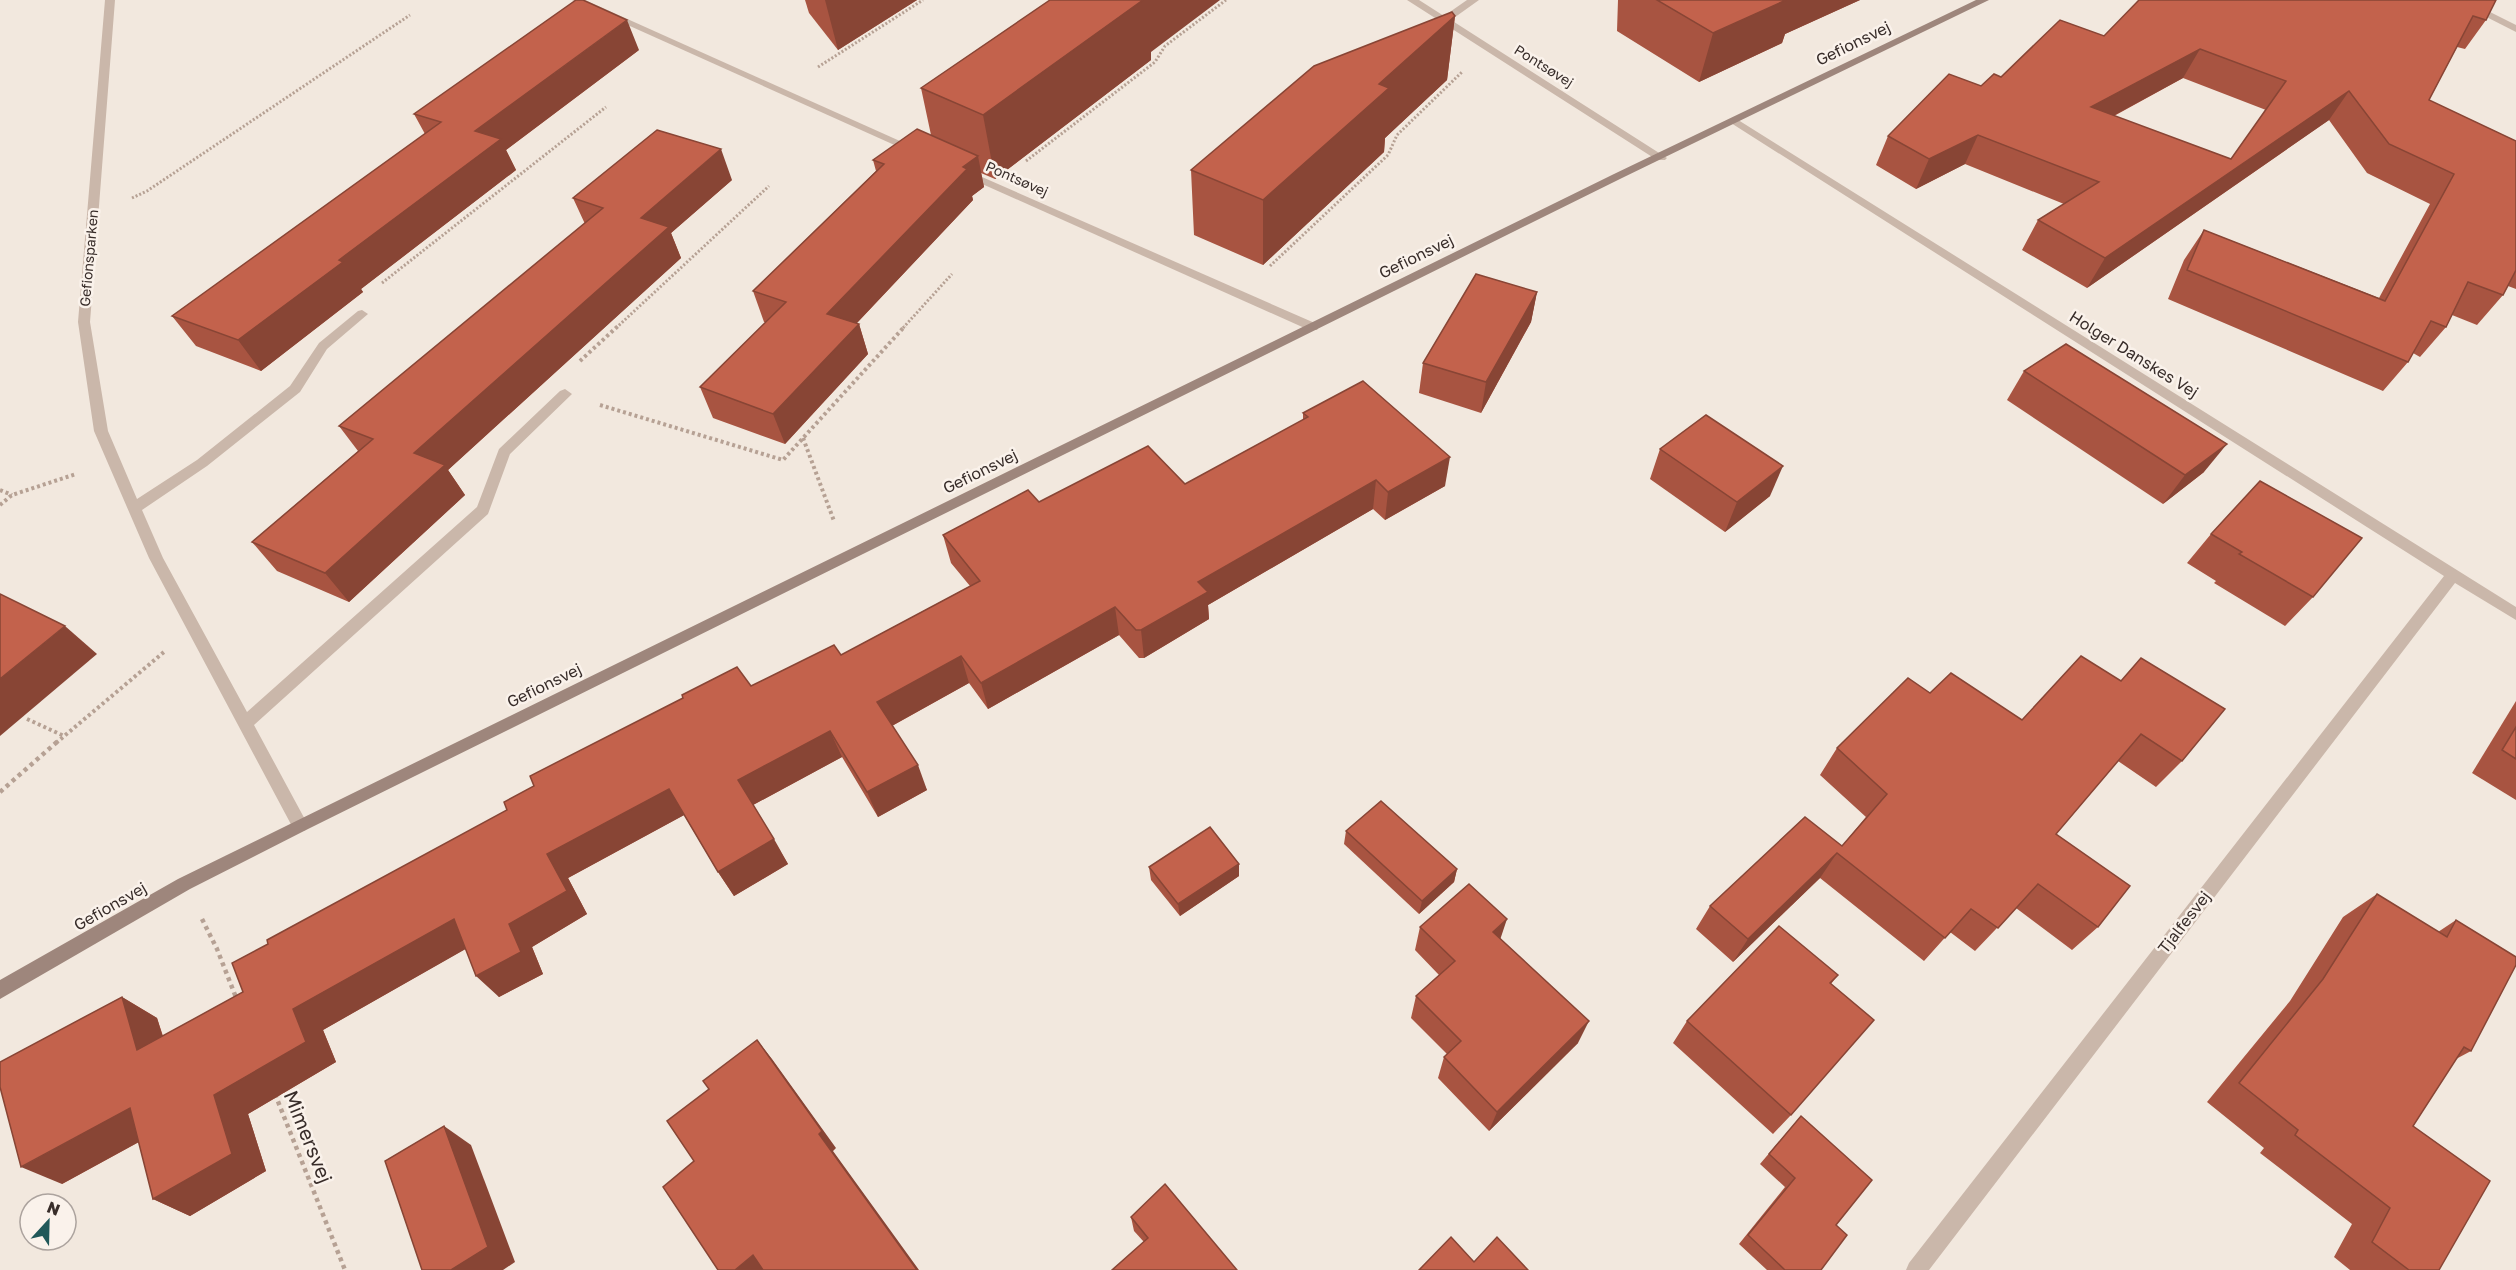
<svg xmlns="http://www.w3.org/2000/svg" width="2516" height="1270" font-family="'Golos Text',sans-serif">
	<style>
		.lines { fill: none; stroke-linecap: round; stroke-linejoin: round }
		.path-far2 { stroke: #b6a194; stroke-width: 3; stroke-dasharray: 2 2; stroke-linecap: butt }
		.path-far1 { stroke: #b6a194; stroke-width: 4; stroke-dasharray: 3 3; stroke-linecap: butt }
		.path { stroke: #b6a194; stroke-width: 4.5; stroke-dasharray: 4 4; stroke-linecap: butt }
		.street { fill: #cab7aa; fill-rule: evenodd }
		.secondary { fill: #9e867c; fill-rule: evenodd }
		.wall { fill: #a85441; fill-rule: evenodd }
		.shaded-wall { fill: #884535 }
		.building { fill: #c3624c; stroke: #884535; stroke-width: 1.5; fill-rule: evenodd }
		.labels { text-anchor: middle; stroke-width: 5; stroke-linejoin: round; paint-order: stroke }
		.far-street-label { font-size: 14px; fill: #382d2a; stroke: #faf2eb }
		.street-label { font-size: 16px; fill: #382d2a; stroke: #faf2eb }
		.near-street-label { font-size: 20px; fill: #382d2a; stroke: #faf2eb }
	</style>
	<rect width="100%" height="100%" fill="#f2e8de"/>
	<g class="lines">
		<g class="path-far2">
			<path d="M818 67 923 0"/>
			<path d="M1026 161 1155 62 1165 46 1226 0"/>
			<path d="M132 198 147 191 410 15"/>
			<path d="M1270 266 1388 155 1397 135 1462 72"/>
			<path d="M382 283 606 107"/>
			<path d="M616 328 769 186"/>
			<path d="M903 328 952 274"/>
		</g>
		<g class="path-far1">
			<path d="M580 361 618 326"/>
			<path d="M600 405 783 460 905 326"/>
			<path d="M803 438 834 521"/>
			<path d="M0 490 12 495"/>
			<path d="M0 505 12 495 76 474"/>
			<path d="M27 719 64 736"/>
			<path d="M56 743 164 652"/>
		</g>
		<g class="path">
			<path d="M0 792 58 741"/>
			<path d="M202 919 217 949 237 1000"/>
			<path d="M275 1094 345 1270"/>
		</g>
		<g class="street">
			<path d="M105 0H115L90 322 108 431 137 499 197 460 290 386 319 343 358 311 362 310 368 314 327 349 300 392 207 466 142 510 163 558 247 712 477 507 499 449 560 391 565 389 572 394 510 454 488 514 254 725 308 825 306 830 300 832 294 830 149 558 94 431 78 322Z"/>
			<path d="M572 0H585L920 150 914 153 910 152Z"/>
			<path d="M1407 0H1419L1444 16 1467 0H1479L1451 20 1667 158 1665 160H1657Z"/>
			<path d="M2453 0H2466L2516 25V32Z"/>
			<path d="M1735 118 2516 607V620L2455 583 1929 1270H1906L1909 1263 2444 576 1731 123 1730 121Z"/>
			<path d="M966 170 1317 324 1319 327 1317 330H1309L962 175V171Z"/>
		</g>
		<path class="secondary" d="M1976 0H1989L1622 178 306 830 190 889 0 999V980L178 879 1614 174Z"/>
	</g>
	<g class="wall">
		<path d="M805 0H917L838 50 809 13Z"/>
		<path d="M1618 0H1860L1785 34 1782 43 1699 82 1617 31Z"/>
		<path d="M2496 0 2486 20 2465 49 2457 47 2429 100 2516 141V289L2508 286 2503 295 2477 325 2452 315 2446 327 2420 357 2413 353 2408 362 2383 391 2168 299 2184 260 2204 230 2379 298 2430 204 2367 173 2329 120 2087 288 2022 250 2038 220 2064 204 1965 164 1916 189 1876 165 1888 136 1981 86 2001 77 2104 36ZM2183 78 2266 110 2231 159 2114 116Z"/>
		<path d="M1455 16 1447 80 1385 138 1384 152 1263 265 1194 235 1191 170Z"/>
		<path d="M639 50 506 150 516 170 361 289 363 292 261 371 196 346 172 316 425 134 414 114Z"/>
		<path d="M1151 52V60L995 179 981 173 984 187 972 196 973 200 857 323 859 324 868 354 785 444 713 418 700 387 766 322H764L753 291 876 171 873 160 931 135 921 88Z"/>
		<path d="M732 180 671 233 681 258 448 470 465 495 349 602 277 571 252 542 358 451 339 426 585 224 573 198Z"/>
		<path d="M1537 292 1531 322 1481 413 1419 393 1423 363Z"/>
		<path d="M2024 371 2204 472 2163 504 2007 400Z"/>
		<path d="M1303 413 1445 486 1385 520 1373 509 1208 605 1209 619 1144 658H1139L1119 635 988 709 969 683 892 726 927 790 878 817 842 757 753 805 788 864 734 896 718 872 684 815 568 878 587 914 532 947 543 974 499 997 465 949 323 1030 336 1062 248 1114 266 1171 190 1216 153 1199 139 1142 62 1184 122 997 157 1018 163 1036 243 992 751 686 841 655 970 586 951 563 943 535 1039 502 1185 484 1303 420Z"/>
		<path d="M1660 449 1770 496 1725 532 1650 479Z"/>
		<path d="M2260 481 2313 597 2285 626 2214 583 2216 581 2187 563 2211 534Z"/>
		<path d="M2081 656 2182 761 2156 787 2118 761 2056 834 2098 927 2072 950 2016 908 1975 951 1950 932 1924 961 1820 878 1733 962 1696 929 1710 906 1842 846 1866 817 1820 775 1837 748 1930 693 2022 720Z"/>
		<path d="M2516 701V800L2472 773Z"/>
		<path d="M1346 831 1457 869 1454 882 1419 914 1344 844Z"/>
		<path d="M1149 867 1239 876 1180 916 1151 880Z"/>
		<path d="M2377 894 2438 932 2456 920 2471 1051 2456 1059 2413 1126 2439 1270H2350L2334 1257 2352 1224 2260 1153 2264 1148 2207 1102 2290 1001 2343 917Z"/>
		<path d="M1420 927 1501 939 1578 1043 1489 1131 1438 1078 1444 1057 1447 1054 1411 1018 1416 996 1439 975 1415 950Z"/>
		<path d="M1838 975 1831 984 1791 1115 1773 1134 1673 1043 1687 1021Z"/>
		<path d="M1801 1116 1836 1225 1821 1270H1767L1739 1244 1785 1187 1760 1164Z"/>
		<path d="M1131 1217 1237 1270 1144 1242 1134 1231Z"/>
	</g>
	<g class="shaded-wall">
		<path d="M825 0H917L838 50Z"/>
		<path d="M1140 0H1220L1151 52V60L995 179 983 115Z"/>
		<path d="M1786 0H1860L1785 34 1782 43 1699 82 1713 33Z"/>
		<path d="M1455 16 1447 80 1385 138 1384 152 1263 265V200L1379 84Z"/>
		<path d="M627 20 639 50 506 150 516 170 361 289 363 292 261 371 238 340 339 260 475 131Z"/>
		<path d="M2200 49 2183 78 2076 136 2091 107Z"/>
		<path d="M2349 91 2329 120 2087 288 2105 258Z"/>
		<path d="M1978 135 1965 164 1916 189 1929 159Z"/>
		<path d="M721 149 732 180 671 233 681 258 448 470 465 495 349 602 325 573 414 453 641 218Z"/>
		<path d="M978 156 984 187 972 196 973 200 837 344 827 314 963 167Z"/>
		<path d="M1537 292 1531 322 1481 413 1486 382Z"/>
		<path d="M859 324 868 354 785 444 773 414Z"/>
		<path d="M2227 444 2204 472 2163 504 2185 475Z"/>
		<path d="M1450 457 1445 486 1385 520 1388 492Z"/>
		<path d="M1783 466 1770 496 1725 532 1737 502Z"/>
		<path d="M1376 480 1373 509 1208 605 1209 619 1144 658 1141 630 1198 582Z"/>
		<path d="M1115 607 1119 635 988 709 981 683Z"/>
		<path d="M65 626 97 654 0 736V679Z"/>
		<path d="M961 656 969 683 888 728 877 702Z"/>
		<path d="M830 731 842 757 753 805 738 780Z"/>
		<path d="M918 765 927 790 878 817 867 792Z"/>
		<path d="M669 789 686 814 568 878 587 914 532 947 543 974 499 997 476 976 547 854Z"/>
		<path d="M774 839 788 864 734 896 718 872Z"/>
		<path d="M1837 853 1820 878 1733 962 1748 939Z"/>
		<path d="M1239 864V876L1180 916 1178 904Z"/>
		<path d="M1457 869 1454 882 1419 914 1422 901Z"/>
		<path d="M454 919 478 942 323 1030 336 1062 248 1114 266 1171 190 1216 153 1199 214 1095 293 1009Z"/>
		<path d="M1507 919 1499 943 1493 932Z"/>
		<path d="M122 997 157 1018 173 1070 137 1050Z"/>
		<path d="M1589 1021 1578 1043 1489 1131 1497 1112Z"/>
		<path d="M757 1040 772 1059 836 1148 833 1151 919 1270H917L819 1134Z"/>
		<path d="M130 1108 166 1127 62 1184 21 1167Z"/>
		<path d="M444 1126 471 1145 515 1262 503 1270H451Z"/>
		<path d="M753 1255 768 1270H735Z"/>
	</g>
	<g class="building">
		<path d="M576 0H583L627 20 475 131 501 139 339 260 343 262 238 340 172 316 441 122 414 114Z"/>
		<path d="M1050 0H1143L983 115 921 88Z"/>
		<path d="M1657 0H1786L1713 33Z"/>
		<path d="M2139 0H2496L2486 20 2473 16 2429 100 2516 141V270L2503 295 2468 282 2446 327 2431 321 2408 362 2187 270 2204 230 2385 301 2454 174 2389 144 2349 91 2105 258 2038 220 2099 182 1978 135 1929 159 1888 136 1949 74 1981 86 1994 74 2001 77 2060 20 2104 36ZM2200 49 2286 81 2231 159 2091 107Z"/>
		<path d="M1452 12 1455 16 1379 84 1389 88 1263 200 1191 170 1314 66Z"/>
		<path d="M917 129 978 156 963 167 967 169 827 314 859 324 773 414 700 387 786 302 753 291 884 164 873 160Z"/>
		<path d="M657 130 721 149 641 218 669 227 414 453 445 465 325 573 252 542 373 439 339 426 603 208 573 198Z"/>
		<path d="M1476 274 1537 292 1486 382 1423 363Z"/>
		<path d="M2066 344 2227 444 2185 475 2024 371Z"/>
		<path d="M1363 381 1450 457 1388 492 1376 480 1198 582 1208 592 1141 630H1136L1115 607 981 683 961 656 877 702 918 765 867 792 830 731 738 780 774 839 718 872 669 789 547 854 567 891 509 924 521 952 476 976 454 919 293 1009 306 1042 214 1095 232 1154 153 1199 130 1108 21 1167 0 1087V1062L122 997 137 1050 243 992 232 963 268 944 267 940 507 810 504 802 534 786 530 776 683 698 682 695 737 667 751 686 834 645 841 655 980 581 943 535 1028 490 1039 502 1148 446 1185 484 1308 417 1303 413Z"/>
		<path d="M1706 415 1783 466 1737 502 1660 449Z"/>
		<path d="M2260 481 2362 538 2313 597 2239 554 2242 552 2211 534Z"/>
		<path d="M0 594 65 626 0 679Z"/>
		<path d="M2081 656 2121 681 2141 658 2225 709 2182 761 2141 734 2056 834 2130 886 2098 927 2038 884 1998 928 1971 909 1945 938 1837 853 1748 939 1710 906 1805 817 1842 846 1887 794 1837 748 1908 678 1930 693 1951 673 2022 720Z"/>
		<path d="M2516 727V759L2502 750Z"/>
		<path d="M1381 801 1457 869 1422 901 1346 831Z"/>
		<path d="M1210 827 1239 864 1178 904 1149 867Z"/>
		<path d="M1469 884 1507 919 1493 932 1589 1021 1497 1112 1444 1057 1461 1041 1416 996 1455 961 1420 927Z"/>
		<path d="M2377 894 2447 937 2456 920 2516 957V965L2471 1051 2464 1047 2413 1126 2490 1181 2439 1270H2409L2372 1242 2390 1208 2295 1135 2298 1130 2239 1083 2323 979Z"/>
		<path d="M1779 926 1838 975 1830 983 1874 1020 1791 1115 1687 1021Z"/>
		<path d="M757 1040 822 1131 819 1134 917 1270H763L753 1255 735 1270H718L663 1187 694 1161 667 1121 709 1089 703 1081Z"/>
		<path d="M1801 1116 1872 1180 1836 1225 1847 1235 1821 1270H1785L1748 1235 1795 1178 1769 1154Z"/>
		<path d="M444 1126 488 1247 451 1270H422L385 1161Z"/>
		<path d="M1165 1184 1237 1270H1112L1148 1238 1131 1217Z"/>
		<path d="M1451 1237 1474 1262 1497 1237 1528 1270H1419Z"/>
	</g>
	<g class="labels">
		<g class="far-street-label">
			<text transform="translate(1544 66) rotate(32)" y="5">Pontsøvej</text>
			<text transform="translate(1017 179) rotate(24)" y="5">Pontsøvej</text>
			<text transform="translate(89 258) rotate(-85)" y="5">Gefionsparken</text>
		</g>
		<g class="street-label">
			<text transform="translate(1853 43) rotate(-26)" y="6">Gefionsvej</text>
			<text transform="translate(1416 256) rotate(-26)" y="6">Gefionsvej</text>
			<text transform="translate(2134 354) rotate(32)" y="6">Holger Danskes Vej</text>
			<text transform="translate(980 471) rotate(-26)" y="6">Gefionsvej</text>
			<text transform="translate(544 685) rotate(-26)" y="6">Gefionsvej</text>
			<text transform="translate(110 906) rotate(-30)" y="6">Gefionsvej</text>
			<text transform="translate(2184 922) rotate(-52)" y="6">Tjalfesvej</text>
		</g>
		<g class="near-street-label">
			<text transform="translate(308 1137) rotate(68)" y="7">Mimersvej</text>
		</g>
	</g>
	<g transform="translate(48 1222) rotate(22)"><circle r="28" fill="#faf2eb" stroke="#aca39e" stroke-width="1.5"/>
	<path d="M0-4.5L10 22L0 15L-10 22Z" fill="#205859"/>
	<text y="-9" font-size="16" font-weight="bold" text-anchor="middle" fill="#382d2a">N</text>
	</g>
</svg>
